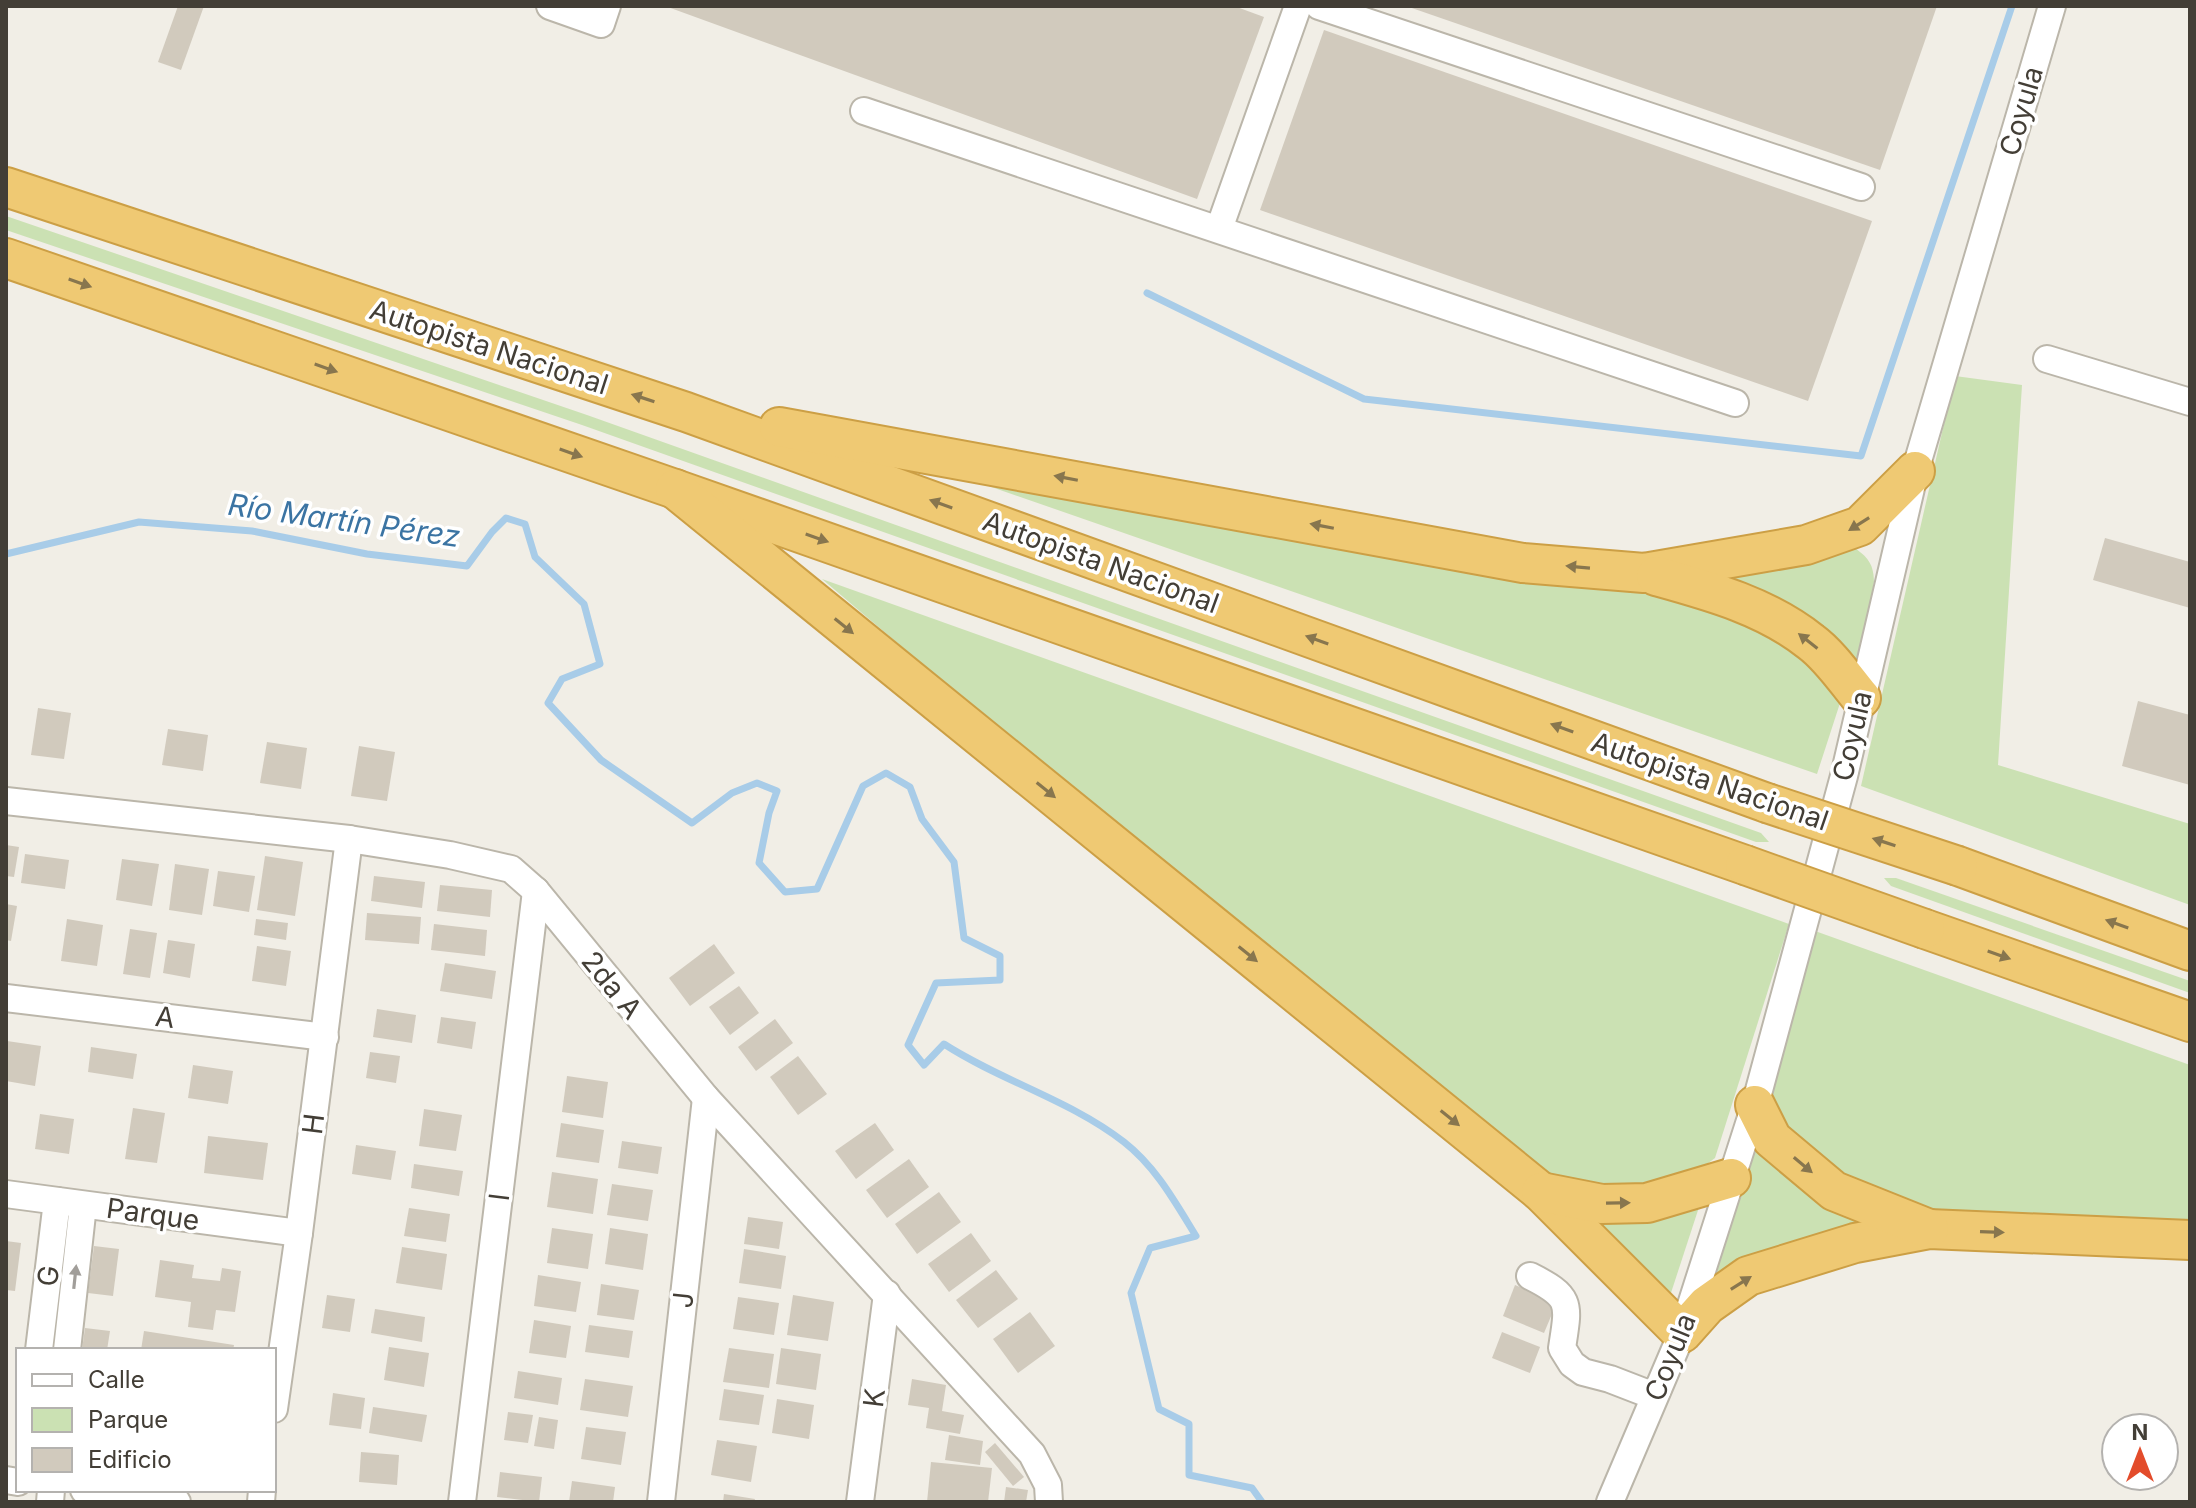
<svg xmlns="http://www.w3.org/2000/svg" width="2196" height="1508" font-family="Inter,sans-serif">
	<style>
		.green { fill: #cbe1b3 }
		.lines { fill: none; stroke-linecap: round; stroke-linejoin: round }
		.stream { stroke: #a8cce8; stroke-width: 7 }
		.building { fill: #d1cabd }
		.minor-casing { stroke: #bbb6aa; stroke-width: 30 }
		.highway-casing { stroke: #cc9f45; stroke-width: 42 }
		.minor { stroke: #fff; stroke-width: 26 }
		.highway { stroke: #efc973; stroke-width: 38 }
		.highway-bridge-casing { stroke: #cc9f45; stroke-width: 42; stroke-linecap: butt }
		.highway-bridge { stroke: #efc973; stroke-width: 38 }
		.oneway { fill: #88764e }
		.oneway2 { fill: #a19e9a }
		.labels { text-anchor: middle; stroke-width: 7; stroke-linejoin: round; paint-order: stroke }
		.street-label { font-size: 28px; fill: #433e36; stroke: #fff }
		.water-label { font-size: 30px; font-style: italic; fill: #3b74a3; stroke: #fff }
	</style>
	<rect width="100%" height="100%" fill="#f1eee6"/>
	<g class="green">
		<path d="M6 216 587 415 1761 833 1769 842H1756L582 425 6 230Z"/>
		<path d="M1955 376 2022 385 1998 765 2190 824V905L1861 786Z"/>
		<path d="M937 468 1643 586C1722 609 1791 628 1841 700L1817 774Z"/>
		<path d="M1849 544C1865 555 1874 561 1874 582L1857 669 1700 572Z"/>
		<path d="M822 579 1789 924 1715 1158 1686 1180 1612 1193 1543 1176 1121 833Z"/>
		<path d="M1884 878H1896L2190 981V993L1891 886Z"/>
		<path d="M1815 931 2190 1065V1231L1918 1213 1881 1202 1802 1151 1765 1096Z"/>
		<path d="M1756 1131 1886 1227 1703 1296Z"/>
		<path d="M1702 1198 1668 1302 1584 1211Z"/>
	</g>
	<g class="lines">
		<g class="stream">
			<path d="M1147 293 1364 399 1861 456 2012 6"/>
			<path d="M6 554 139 522 252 531 367 554 467 566 492 532 506 518 525 524 535 557 584 604 600 664 562 679 548 703 601 760 692 823 732 793 757 783 777 791 769 813 759 863 785 892 817 889 863 786 886 773 910 787 922 819 954 862 964 938 1000 956V980L936 983 908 1045 924 1065 944 1044C1001 1081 1070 1100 1124 1142 1156 1167 1175 1202 1196 1236L1150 1248 1131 1293 1159 1409 1189 1424V1475L1252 1488 1262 1502"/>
		</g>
	</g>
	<g class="building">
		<path d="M178 6H204L181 70 158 62Z"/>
		<path d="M665 6H1234L1264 17 1197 199Z"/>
		<path d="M1406 6H1937L1880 170Z"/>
		<path d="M1324 30 1872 221 1808 401 1260 210Z"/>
		<path d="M2105 538 2190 562V608L2093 580Z"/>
		<path d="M2138 701 2190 715V785L2122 766Z"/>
		<path d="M38 708 71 713 64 759 31 755Z"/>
		<path d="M168 729 208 735 203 771 162 765Z"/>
		<path d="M267 742 307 748 301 789 260 783Z"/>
		<path d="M359 746 395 752 387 801 351 796Z"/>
		<path d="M6 845 19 847 14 877 6 876Z"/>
		<path d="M25 854 69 860 65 889 21 883Z"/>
		<path d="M265 856 303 862 295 916 257 910Z"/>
		<path d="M122 859 159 864 152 906 116 900Z"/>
		<path d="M175 864 209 869 202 915 169 910Z"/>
		<path d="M218 871 255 876 249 912 213 906Z"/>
		<path d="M374 876 425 882 422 908 371 901Z"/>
		<path d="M440 885 492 890 490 917 437 911Z"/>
		<path d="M6 904 17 906 11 941 6 940Z"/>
		<path d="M367 913 421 917 419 944 365 940Z"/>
		<path d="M67 919 103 925 97 966 61 961Z"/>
		<path d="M256 919 288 923 286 940 254 935Z"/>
		<path d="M434 924 487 930 485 956 431 950Z"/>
		<path d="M130 929 157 933 150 978 123 974Z"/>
		<path d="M168 940 195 944 190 978 163 973Z"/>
		<path d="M714 944 735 973 690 1006 669 978Z"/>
		<path d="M257 946 291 951 286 986 252 981Z"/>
		<path d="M445 963 496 971 492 999 440 991Z"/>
		<path d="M739 986 759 1013 730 1035 709 1007Z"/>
		<path d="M377 1009 416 1015 412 1043 373 1037Z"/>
		<path d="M441 1017 476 1022 472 1049 437 1043Z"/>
		<path d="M775 1019 793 1043 756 1071 738 1047Z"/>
		<path d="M7 1041 41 1046 35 1086 6 1081Z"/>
		<path d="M91 1047 137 1054 133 1079 88 1072Z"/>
		<path d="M370 1052 400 1056 396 1083 366 1078Z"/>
		<path d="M798 1056 827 1094 798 1115 770 1077Z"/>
		<path d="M193 1065 233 1071 228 1104 188 1098Z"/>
		<path d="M567 1076 608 1082 603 1118 562 1112Z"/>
		<path d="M133 1108 165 1113 157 1163 125 1159Z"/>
		<path d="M424 1109 462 1115 456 1151 419 1146Z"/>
		<path d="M40 1114 74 1119 69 1154 35 1149Z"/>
		<path d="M561 1123 604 1130 599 1163 556 1157Z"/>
		<path d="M875 1123 894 1150 856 1179 835 1151Z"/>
		<path d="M208 1136 268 1143 263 1180 204 1173Z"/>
		<path d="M622 1141 662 1147 658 1174 618 1168Z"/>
		<path d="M356 1145 396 1151 391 1180 352 1174Z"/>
		<path d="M909 1159 929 1187 887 1218 866 1190Z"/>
		<path d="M414 1164 463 1171 459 1196 411 1188Z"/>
		<path d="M552 1172 598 1179 593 1214 547 1207Z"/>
		<path d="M612 1184 653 1190 648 1221 607 1215Z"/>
		<path d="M939 1192 961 1222 917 1254 895 1224Z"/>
		<path d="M409 1208 450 1214 446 1242 404 1236Z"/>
		<path d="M748 1217 783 1222 779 1249 744 1244Z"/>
		<path d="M552 1228 593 1234 588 1269 547 1263Z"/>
		<path d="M610 1228 648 1234 643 1270 605 1264Z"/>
		<path d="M971 1233 991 1261 949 1292 928 1264Z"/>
		<path d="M6 1241 21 1243 15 1291 6 1290Z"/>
		<path d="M94 1246 119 1249 113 1296 88 1293Z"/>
		<path d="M402 1247 447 1254 442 1290 396 1283Z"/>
		<path d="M744 1249 786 1256 781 1289 739 1283Z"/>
		<path d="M160 1260 194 1265 192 1278 220 1281 222 1268 241 1271 235 1312 216 1310 213 1330 188 1327 191 1302 155 1297Z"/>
		<path d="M996 1270 1018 1299 978 1328 956 1300Z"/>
		<path d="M538 1275 581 1282 576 1312 534 1306Z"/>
		<path d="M601 1284 639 1290 634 1320 597 1315Z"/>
		<path d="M1515 1285 1557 1302 1544 1333 1503 1316Z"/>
		<path d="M327 1295 355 1299 350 1332 322 1328Z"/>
		<path d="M793 1295 834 1302 828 1341 787 1335Z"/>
		<path d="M738 1297 779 1303 774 1335 733 1329Z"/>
		<path d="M375 1309 425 1317 422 1342 371 1333Z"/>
		<path d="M1030 1312 1055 1346 1018 1373 993 1339Z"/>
		<path d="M534 1320 571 1326 566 1358 529 1353Z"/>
		<path d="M589 1325 633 1331 629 1358 585 1352Z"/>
		<path d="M85 1328 110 1331 107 1350H82Z"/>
		<path d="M144 1331 234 1345 233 1350H141Z"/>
		<path d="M1502 1332 1540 1347 1530 1373 1492 1358Z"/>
		<path d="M389 1347 429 1353 424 1387 384 1380Z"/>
		<path d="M729 1348 774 1354 769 1388 723 1382Z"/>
		<path d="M781 1348 821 1354 816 1390 776 1384Z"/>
		<path d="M518 1371 562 1378 558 1405 514 1398Z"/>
		<path d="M585 1379 633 1386 628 1417 580 1410Z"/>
		<path d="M912 1379 946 1385 942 1411 964 1415 960 1434 926 1428 929 1408 908 1405Z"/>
		<path d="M724 1389 764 1395 759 1425 719 1420Z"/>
		<path d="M333 1393 365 1398 361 1429 329 1425Z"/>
		<path d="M777 1399 814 1405 809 1439 772 1433Z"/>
		<path d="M373 1407 427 1415 422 1442 369 1433Z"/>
		<path d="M508 1412 533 1415 528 1443 504 1440Z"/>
		<path d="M539 1417 558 1420 554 1449 534 1446Z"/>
		<path d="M586 1427 626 1432 621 1465 581 1459Z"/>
		<path d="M949 1435 983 1441 980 1465 945 1460Z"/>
		<path d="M717 1440 757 1446 751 1482 711 1475Z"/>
		<path d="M995 1443 1024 1477 1013 1486 985 1452Z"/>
		<path d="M361 1452 399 1455 397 1485 359 1482Z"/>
		<path d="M931 1462 992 1468 988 1502H927Z"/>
		<path d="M500 1472 542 1477 539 1502 497 1497Z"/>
		<path d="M572 1481 615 1487 613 1502H569Z"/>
		<path d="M1006 1487 1028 1490 1026 1502H1004Z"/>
		<path d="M724 1494 755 1499 754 1502H723Z"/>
	</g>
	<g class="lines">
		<defs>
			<g id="minor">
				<path d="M550 6 601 24 607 6"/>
				<path d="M1319 6 1861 187"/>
				<path d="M864 111 1735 403"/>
				<path d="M1219 229 1298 6"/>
				<path d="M2047 359 2190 402"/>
				<path d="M6 801 349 839 450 855 511 869 536 891 706 1098 1032 1454 1048 1485 1049 1502"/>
				<path d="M6 998 325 1037"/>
				<path d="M6 1194 299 1233"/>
				<path d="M1530 1276C1572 1297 1569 1303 1562 1348L1572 1364 1583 1372 1610 1379 1654 1396"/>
				<path d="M39 1350 57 1201"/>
				<path d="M67 1350 83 1205"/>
				<path d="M274 1409 299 1233 349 839"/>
				<path d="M6 1480 18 1482"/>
				<path d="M84 1490 177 1502"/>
				<path d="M50 1502 51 1490"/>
				<path d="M261 1502 262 1490"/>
				<path d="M462 1502 536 891"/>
				<path d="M661 1502 706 1098"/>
				<path d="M860 1502 887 1294"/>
				<path d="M1610 1502 1682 1333 1755 1105 1844 776 1915 471 2052 6"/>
			</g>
			<g id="highway">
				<path d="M6 187 686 412 1767 803"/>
				<path d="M6 258 675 489 1745 865"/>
				<path d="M779 427 1523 563 1644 573 1806 545 1860 526 1915 471"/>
				<path d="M675 489 1541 1192 1682 1333 1707 1305 1748 1276 1855 1243 1929 1229 2190 1240"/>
				<path d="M1656 576C1710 591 1766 606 1811 642 1830 656 1846 680 1861 698"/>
				<path d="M1958 866 2190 951"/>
				<path d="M1925 929 2190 1022"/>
				<path d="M1755 1105 1772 1139 1834 1191 1929 1229"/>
				<path d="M1541 1192 1602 1204 1647 1203 1731 1178"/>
			</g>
		</defs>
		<use href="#minor" class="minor-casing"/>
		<use href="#highway" class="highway-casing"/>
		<use href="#minor" class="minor"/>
		<use href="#highway" class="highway"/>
		<defs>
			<g id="highway-bridge">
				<path d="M1767 803 1958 866"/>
				<path d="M1745 865 1925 929"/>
			</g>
		</defs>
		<use href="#highway-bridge" class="highway-bridge-casing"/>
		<use href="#highway-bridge" class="highway-bridge"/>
	</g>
	<defs><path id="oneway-solid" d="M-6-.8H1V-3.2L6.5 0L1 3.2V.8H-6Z" transform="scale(2)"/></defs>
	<g class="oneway">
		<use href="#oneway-solid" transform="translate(80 283) rotate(19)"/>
		<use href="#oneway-solid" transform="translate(326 368) rotate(19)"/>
		<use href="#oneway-solid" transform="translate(643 398) rotate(-162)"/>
		<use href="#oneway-solid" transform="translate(571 453) rotate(19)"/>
		<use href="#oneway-solid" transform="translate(1066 478) rotate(-169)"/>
		<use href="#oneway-solid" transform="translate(941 504) rotate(-160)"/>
		<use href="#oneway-solid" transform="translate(1859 524) rotate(148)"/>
		<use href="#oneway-solid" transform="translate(1322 526) rotate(-169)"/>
		<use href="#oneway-solid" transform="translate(817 538) rotate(19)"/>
		<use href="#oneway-solid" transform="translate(1578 567) rotate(-175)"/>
		<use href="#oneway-solid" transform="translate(844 626) rotate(39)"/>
		<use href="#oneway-solid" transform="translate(1317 640) rotate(-160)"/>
		<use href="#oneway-solid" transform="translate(1808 641) rotate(-142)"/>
		<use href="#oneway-solid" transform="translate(1562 728) rotate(-160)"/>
		<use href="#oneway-solid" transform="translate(1046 790) rotate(39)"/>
		<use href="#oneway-solid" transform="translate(1884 842) rotate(-162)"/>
		<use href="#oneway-solid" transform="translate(2117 924) rotate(-160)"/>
		<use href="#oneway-solid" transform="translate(1248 954) rotate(39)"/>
		<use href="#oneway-solid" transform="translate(1999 955) rotate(19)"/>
		<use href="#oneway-solid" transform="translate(1450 1118) rotate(39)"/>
		<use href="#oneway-solid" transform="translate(1803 1165) rotate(40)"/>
		<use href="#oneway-solid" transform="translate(1618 1203) rotate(-1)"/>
		<use href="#oneway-solid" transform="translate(1992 1232) rotate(2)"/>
		<use href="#oneway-solid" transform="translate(1741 1283) rotate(-32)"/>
	</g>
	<use class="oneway2" href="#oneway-solid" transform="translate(75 1277) rotate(-84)"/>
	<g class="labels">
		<g class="street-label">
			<text transform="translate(2021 111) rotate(-74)" y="10">Coyula</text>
			<text transform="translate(489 347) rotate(18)" y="10">Autopista Nacional</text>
			<text transform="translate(1101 562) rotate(20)" y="10">Autopista Nacional</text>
			<text transform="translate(1852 736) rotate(-77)" y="10">Coyula</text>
			<text transform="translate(1710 781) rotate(19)" y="10">Autopista Nacional</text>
			<text transform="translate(612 985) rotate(51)" y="10">2da A</text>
			<text transform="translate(165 1017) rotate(7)" y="10">A</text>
			<text transform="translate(313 1124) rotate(-83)" y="10">H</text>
			<text transform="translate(499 1197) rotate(-83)" y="10">I</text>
			<text transform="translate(153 1214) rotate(8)" y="10">Parque</text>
			<text transform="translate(48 1276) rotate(-83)" y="10">G</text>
			<text transform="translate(683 1300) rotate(-84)" y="10">J</text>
			<text transform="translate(1670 1357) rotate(-68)" y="10">Coyula</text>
			<text transform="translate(874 1398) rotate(-83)" y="10">K</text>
		</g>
		<g class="water-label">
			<text transform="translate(344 521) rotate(8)" y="10">Río Martín Pérez</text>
		</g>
	</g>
	<rect width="2196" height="1508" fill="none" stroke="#433e36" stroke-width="16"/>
	<rect x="16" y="1348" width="260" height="144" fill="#ffffff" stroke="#b4b2af" stroke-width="2"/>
	<rect x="32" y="1374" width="40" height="12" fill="#ffffff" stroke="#b4b2af" stroke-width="2"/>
	<text x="88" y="1388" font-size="24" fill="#433e36">Calle</text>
	<rect x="32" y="1408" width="40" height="24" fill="#cbe1b3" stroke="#b4b2af" stroke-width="2"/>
	<text x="88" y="1428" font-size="24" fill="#433e36">Parque</text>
	<rect x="32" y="1448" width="40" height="24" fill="#d1cabd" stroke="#b4b2af" stroke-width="2"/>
	<text x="88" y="1468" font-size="24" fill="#433e36">Edificio</text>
	<g transform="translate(2140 1452)"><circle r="38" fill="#ffffff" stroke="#b4b2af" stroke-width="2"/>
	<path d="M0-6L14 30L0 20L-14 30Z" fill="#e34c2b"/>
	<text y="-12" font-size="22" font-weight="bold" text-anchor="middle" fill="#433e36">N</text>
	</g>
</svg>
